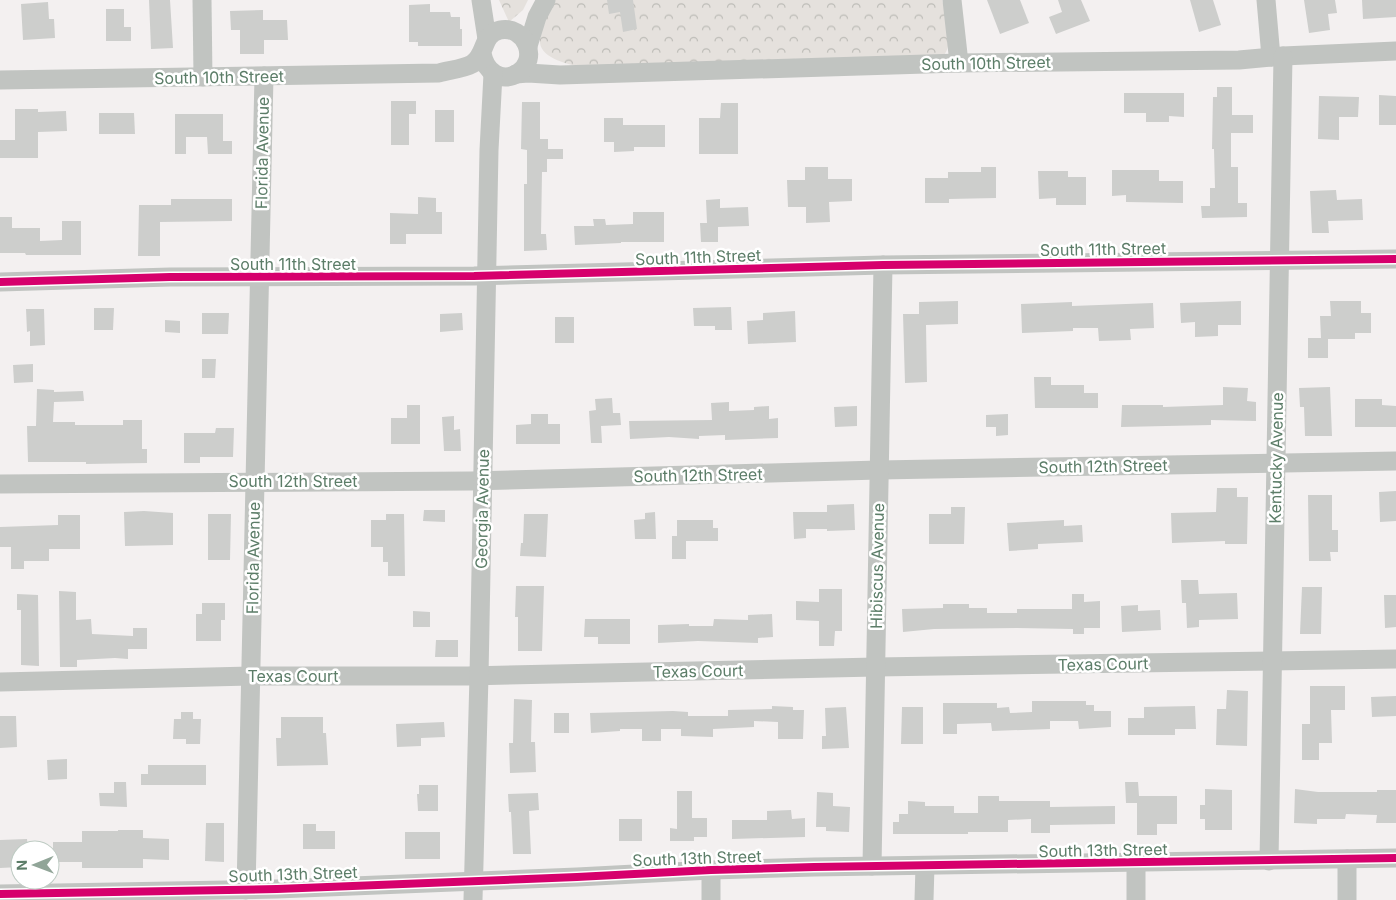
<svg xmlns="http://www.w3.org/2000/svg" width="1396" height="900" font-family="Inter,sans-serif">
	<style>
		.park { fill: url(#park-crowns) }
		.building { fill: #cdcecc }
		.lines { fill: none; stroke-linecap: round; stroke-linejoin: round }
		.minor { stroke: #c1c4c1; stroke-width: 19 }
		.cycleway-casing { stroke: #fff; stroke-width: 11 }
		.cycleway { stroke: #d6006c; stroke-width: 8 }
		.labels { text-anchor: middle; stroke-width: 5; stroke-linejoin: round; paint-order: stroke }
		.street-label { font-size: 16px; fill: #5c7d68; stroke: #fff }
	</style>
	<defs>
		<pattern id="park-crowns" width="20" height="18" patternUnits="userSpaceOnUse" patternTransform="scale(1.25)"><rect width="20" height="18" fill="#e5e1dd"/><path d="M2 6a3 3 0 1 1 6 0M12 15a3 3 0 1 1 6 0" fill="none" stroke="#bdbcb7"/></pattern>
	</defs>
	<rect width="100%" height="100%" fill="#f3f0f0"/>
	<g class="park">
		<path d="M499 0H528L523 10 509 22Z"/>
		<path d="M551 0H942C946 14 954 43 944 55L583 67C570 65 542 59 540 43 539 31 548 11 551 0Z"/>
	</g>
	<g class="building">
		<path d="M149 0H170L173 48 151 49Z"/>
		<path d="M607 0H633L637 29 623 32 620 12 609 14Z"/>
		<path d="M987 0H1020L1029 23 1000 34Z"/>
		<path d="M1058 0H1081L1090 21 1056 34 1049 17 1062 12Z"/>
		<path d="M1190 0H1213L1221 25 1199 32Z"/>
		<path d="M1304 0H1335L1337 13 1328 14 1330 30 1309 33Z"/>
		<path d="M1362 0H1396V17L1363 19Z"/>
		<path d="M48 2 49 19H54L55 38 23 40 21 4Z"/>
		<path d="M430 4V12H450L451 17H460V29H462V46H418V42H409V5Z"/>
		<path d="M106 9H124V27H131V41H106Z"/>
		<path d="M263 10V20H287L288 40H264V54H240V30H231L230 11Z"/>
		<path d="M1217 87H1232V115H1253V133H1231V167H1238V203H1247V217L1202 218 1201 206H1210V188H1215L1214 149H1212L1213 97H1217Z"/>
		<path d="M1124 93H1184V117L1169 116V122H1146V113H1124Z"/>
		<path d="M1379 95 1396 96V125H1379Z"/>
		<path d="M1319 96 1359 97 1358 117H1339V140L1318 139Z"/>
		<path d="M391 101H416V114H409V145H391Z"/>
		<path d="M522 102H540V139H548V149H563V159H547V172H542L541 234H546L547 250 524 251V184H527V150L521 149Z"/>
		<path d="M721 103H738V154H699V118H720Z"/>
		<path d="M15 109H38V112L66 111 67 131 38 132V158H0V140H15Z"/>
		<rect x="435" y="110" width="19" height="32"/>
		<path d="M99 113H134L135 134H99Z"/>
		<path d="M175 114H223V141H232V154H208L207 137H186V154H175Z"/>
		<path d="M604 118H623V125H665V147H634V151L614 152V142H604Z"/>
		<path d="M805 167H828V179H852V201L829 202 830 222 806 223V207H788L787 180H805Z"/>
		<path d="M981 167H996V198L949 199V203H925V178H948V172H981Z"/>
		<path d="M1112 170H1159V181H1183V203L1126 202V195L1112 196Z"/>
		<path d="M1038 171H1068V177H1086V205H1056V198L1039 199Z"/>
		<path d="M1336 190 1337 200 1362 199 1363 220 1328 221 1329 233H1312L1310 191Z"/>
		<path d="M418 197 436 198V212H442V234H406V244H390V213L418 214Z"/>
		<path d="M171 199H232V221L160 222V256H138L139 205H171Z"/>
		<path d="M720 199V208L748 207 749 226 718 227V242H701L700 223H707L706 200Z"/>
		<path d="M633 212H664V242H621V243L575 245 574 226H594L593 219H605L606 225 633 224Z"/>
		<path d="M0 217H12V228H40V241L62 240V221H81V255H26L25 253H0Z"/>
		<path d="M958 301V324L926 325 927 382 905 383 903 314H919V302Z"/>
		<path d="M1241 301V325H1218V336L1195 337V322L1181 323 1180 303Z"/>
		<path d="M1330 301H1361V313H1371V333H1355V339H1328V358H1308V338H1321L1320 316H1331Z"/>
		<path d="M1072 302V306L1153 303 1154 328 1130 329 1131 340 1099 341 1098 328H1073V331L1022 333 1021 304Z"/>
		<path d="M731 307 732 330H715V326H694L693 308Z"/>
		<path d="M94 308H114L113 330H94Z"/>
		<path d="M26 309H44L45 345 30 346V331L27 332Z"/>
		<path d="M795 311 796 342 748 344 747 321 763 320V313Z"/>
		<path d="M202 313H229L228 334H202Z"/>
		<path d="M462 313 463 330 440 332V314Z"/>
		<rect x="555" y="317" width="19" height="26"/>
		<path d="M165 320 180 321V333L165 332Z"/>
		<path d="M202 359H216L215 378H202Z"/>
		<path d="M33 364V382L14 383 13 365Z"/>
		<path d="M1034 377H1051V385H1084V393H1098V408H1035Z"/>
		<path d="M1223 387 1248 388 1247 401 1256 402V421L1211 420V425L1121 427 1122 405H1163V407L1223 405Z"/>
		<path d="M1330 387 1332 436H1305L1304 407H1300L1299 388Z"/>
		<path d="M37 389 54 390V392L83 391 84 401 54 402 53 422H75V425H123V420H142V449H147V463L86 464V462H28L27 426H36Z"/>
		<path d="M612 398 613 413H620L621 425 601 426 602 443H591L589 411 596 410 595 399Z"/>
		<path d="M1355 399H1382V405L1396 406V427H1355Z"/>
		<path d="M729 402V411L754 410V407L769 406V419L778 418V438L725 440V435L699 436V439L669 437 630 439 629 421 712 420 711 403Z"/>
		<path d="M407 405H420V444H391V418H407Z"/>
		<path d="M857 406V426L835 427 834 407Z"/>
		<path d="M531 414H548V424H560V444H516V425L531 424Z"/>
		<path d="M1008 414V435L996 436V427H986V415Z"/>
		<path d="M454 416V430L460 429 461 451H444L442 417Z"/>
		<path d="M216 428H234L233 457H200V463H184V433H215Z"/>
		<path d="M1217 488H1237V497H1248L1247 544H1225V541L1172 543 1171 513 1216 512Z"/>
		<path d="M1396 491V521L1380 522 1379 492Z"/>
		<path d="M1308 495H1332V530H1338V552H1330L1331 561H1309Z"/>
		<path d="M854 504 855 530 827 531V529H806V538L794 539 793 512H827V505Z"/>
		<path d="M951 507H965L964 544H929V514H951Z"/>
		<path d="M424 510H445V522L423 521Z"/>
		<path d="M144 511 173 513V545L125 546 124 512Z"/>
		<path d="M655 512 656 539H635L634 520 645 519V513Z"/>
		<path d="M208 514H231L230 560H208Z"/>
		<path d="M386 514H404L405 576H388V562H383V547H371V520H386Z"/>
		<path d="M524 514H548L546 557 520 556 521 543H523Z"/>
		<path d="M58 515H80V549H49V561H24V569H11V547H0V527L58 525Z"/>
		<path d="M677 520H713V528H718V541H686V559H672V536H677Z"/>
		<path d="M1064 520V526L1082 525 1083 542 1038 544V549L1009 551 1007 523Z"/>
		<path d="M1181 580H1198L1199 594 1237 593 1238 619 1199 620V627L1187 628 1186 603H1182Z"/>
		<path d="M516 586H544L542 651H518V617H515Z"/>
		<path d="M1302 587H1322L1321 634H1300Z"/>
		<path d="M819 589H842V631H835L834 646H819V621L796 620V601L819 602Z"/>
		<path d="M59 591 76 592V620L91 619 92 634 133 636V628H147V649H128V659L115 658 77 660V667H60Z"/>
		<path d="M17 594 38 595 39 666 21 665V610H17Z"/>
		<path d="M1072 594H1084V602L1100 601V628H1084V634H1073V629L1017 628 934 629 903 632 902 609 943 608V604H969V608H987V613H1017V609H1072Z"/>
		<path d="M1384 595H1396V627L1385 628Z"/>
		<path d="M202 603H225V620H221V641H196V614H202Z"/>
		<path d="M1138 605V611L1160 610 1161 630 1122 632 1121 606Z"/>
		<path d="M413 611 430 612V627H413Z"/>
		<path d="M772 614 773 637 758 638V643L698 641 658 643V625L689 624V626H713L714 619 748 620V615Z"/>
		<path d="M585 619H630V644H598V637H584Z"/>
		<path d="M436 640H458V657H435Z"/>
		<path d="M1310 686H1345V710H1331L1332 743H1319V760H1302V724H1310Z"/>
		<path d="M1227 690 1248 691 1247 746 1216 745 1217 709H1226Z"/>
		<path d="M1396 696V716L1372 717 1371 697Z"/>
		<path d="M514 699 532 700 531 742H535L536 772 510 773 509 743H513Z"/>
		<path d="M1032 701H1086V705H1094V711H1111V727L1079 729 1078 721H1050V729L992 731 991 723 957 724V734H943V703H997V708L1009 707 1010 713 1032 712Z"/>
		<path d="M772 706 793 707V710H804L803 739H778V722L754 721V727L713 729V737L681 736V729H661V741H642V729H620V731L591 733 590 713 673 711 688 712V716H728V710L772 709Z"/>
		<path d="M1195 706 1196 729H1175V735H1128V718H1144V707Z"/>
		<path d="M846 707 849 748 822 749V736H826L825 708Z"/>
		<path d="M902 707H923V744H901Z"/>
		<path d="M181 712H193V719H201L200 744H186V739H173L174 719H181Z"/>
		<rect x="554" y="713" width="15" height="20"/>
		<path d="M0 716H16L17 747 0 748Z"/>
		<path d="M281 717H323V733H326L328 765 277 766 276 738H281Z"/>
		<path d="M444 722 445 737 421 738V746L397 747 396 724Z"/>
		<path d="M67 759V779L48 780 47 760Z"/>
		<path d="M148 765H206V785H141V774H148Z"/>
		<path d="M114 782H126L127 807 100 806 99 793H114Z"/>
		<path d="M1125 782H1138L1139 796H1177V824H1157V835H1137V803H1126Z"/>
		<path d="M419 785H438V811H418L417 794H419Z"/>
		<path d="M1205 789 1232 790V830H1205V819H1200V805H1205Z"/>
		<path d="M1295 789 1318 792H1377V790H1396V823H1376L1377 815 1346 814 1345 819H1317V824L1294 823Z"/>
		<path d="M677 791H692V818H707V837H694V841H670V828L677 829Z"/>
		<path d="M817 792 833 793V806L850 807 849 832 826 831V827H816Z"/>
		<path d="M538 793 539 810 529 811 531 854H513L511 812H509L508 794Z"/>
		<path d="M978 796H999V801H1050V807L1115 806V824L1050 825V833H1031V819L1008 820V832H968V834H893V822H899V814H908V801L925 802V806H954V813H978Z"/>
		<path d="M791 810 792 819 805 818V837L732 839V820H767V811Z"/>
		<rect x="619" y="819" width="23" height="22"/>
		<path d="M206 823H224V862L205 861Z"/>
		<path d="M303 824H316V831H335V849H303Z"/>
		<path d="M118 830H143V838L169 839V860L143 859V868H82V862H53V842H82V831H118Z"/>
		<rect x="405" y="832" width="35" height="27"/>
		<path d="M27 839 28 850H20V867L0 868V840Z"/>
	</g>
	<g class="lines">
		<g class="minor">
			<path d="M202 0 203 77"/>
			<path d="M481 0 487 39"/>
			<path d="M952 0 959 63"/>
			<path d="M1266 0 1271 57"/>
			<path d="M528 46 537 17 546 0"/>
			<path d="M516 74 528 73 560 75 959 63 1239 60 1283 56 1396 51"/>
			<path d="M0 80 439 73C449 70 463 69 472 64 487 55 481 34 500 30 525 25 540 59 518 73 501 84 485 71 482 53"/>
			<path d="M0 282 170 277 474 276 883 265 1396 259"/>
			<path d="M0 484 471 481 879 470 1396 461"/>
			<path d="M0 682 251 676H467L876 667 1396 659"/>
			<path d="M1269 861 1283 56"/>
			<path d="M1136 863V900"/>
			<path d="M872 866 883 265"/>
			<path d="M246 890 264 76"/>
			<path d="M0 894 277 889 577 877 711 870 814 867 1396 858"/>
			<path d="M473 900 479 676 489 150 493 74"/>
			<path d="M711 900V870"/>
			<path d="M924 900 925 866"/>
			<path d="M1347 900V859"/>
		</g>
		<defs>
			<g id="cycleway">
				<path d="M0 282 170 277 474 276 883 265 1396 259"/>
				<path d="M0 894 277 889 577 877 711 870 814 867 1396 858"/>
			</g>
		</defs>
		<use href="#cycleway" class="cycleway-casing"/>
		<use href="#cycleway" class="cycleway"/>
	</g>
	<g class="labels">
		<g class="street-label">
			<text transform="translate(986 63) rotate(-1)" y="6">South 10th Street</text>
			<text transform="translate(219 77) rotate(-1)" y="6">South 10th Street</text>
			<text transform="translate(262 153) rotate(-89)" y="6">Florida Avenue</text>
			<text transform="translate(1103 249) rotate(-1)" y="6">South 11th Street</text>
			<text transform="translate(698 257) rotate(-2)" y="6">South 11th Street</text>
			<text x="293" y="270">South 11th Street</text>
			<text transform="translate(1276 458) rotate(-89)" y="6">Kentucky Avenue</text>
			<text transform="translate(1103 466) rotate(-1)" y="6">South 12th Street</text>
			<text transform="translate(698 475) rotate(-1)" y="6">South 12th Street</text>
			<text x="293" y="487">South 12th Street</text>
			<text transform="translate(482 509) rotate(-89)" y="6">Georgia Avenue</text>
			<text transform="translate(253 558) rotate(-89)" y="6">Florida Avenue</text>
			<text transform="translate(877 566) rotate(-89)" y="6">Hibiscus Avenue</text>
			<text transform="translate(1103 664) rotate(-1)" y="6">Texas Court</text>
			<text transform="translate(698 671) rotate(-1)" y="6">Texas Court</text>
			<text x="293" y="682">Texas Court</text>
			<text transform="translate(1103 850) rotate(-1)" y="6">South 13th Street</text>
			<text transform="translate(697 858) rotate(-2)" y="6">South 13th Street</text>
			<text transform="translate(293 874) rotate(-2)" y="6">South 13th Street</text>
		</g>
	</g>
	<g transform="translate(35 865) rotate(269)"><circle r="24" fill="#ffffff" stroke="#becbc3"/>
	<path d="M0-4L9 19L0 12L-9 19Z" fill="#91a598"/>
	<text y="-8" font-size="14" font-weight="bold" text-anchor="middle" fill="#5c7d68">N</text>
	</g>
</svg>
